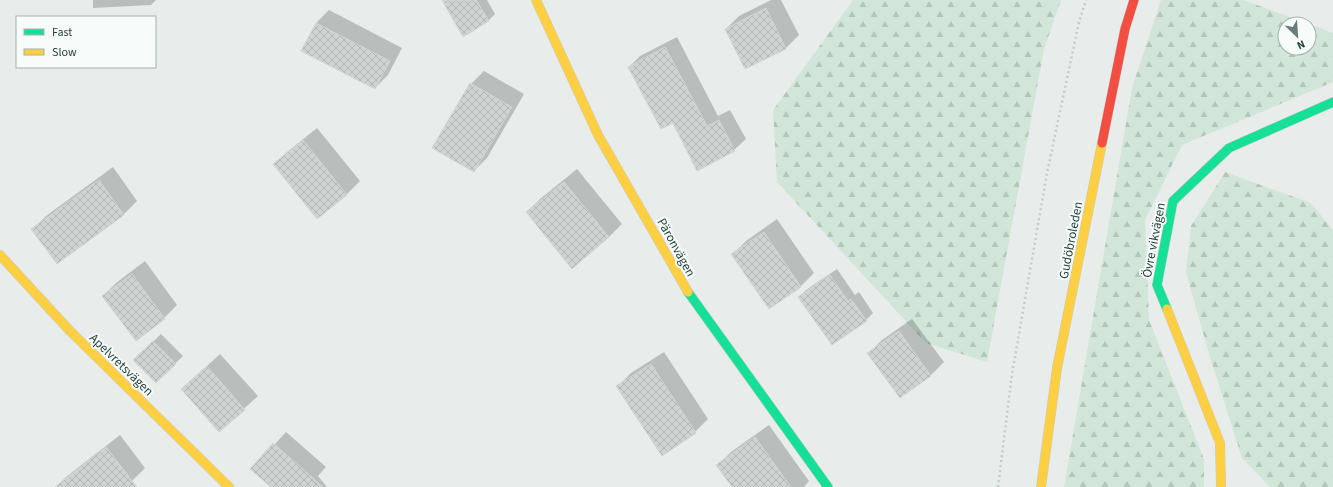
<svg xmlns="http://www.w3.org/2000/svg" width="1333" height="487" font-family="'Source Sans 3',sans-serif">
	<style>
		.forest { fill: url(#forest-firs) }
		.shadow { fill: #0003 }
		.building { fill: url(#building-cross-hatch); stroke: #d1d6d4 }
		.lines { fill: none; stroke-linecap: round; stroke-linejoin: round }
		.fast-casing { stroke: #c3cbc8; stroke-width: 10 }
		.slow-casing { stroke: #c3cbc8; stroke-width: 10 }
		.jam-casing { stroke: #c3cbc8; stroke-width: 10 }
		.path { stroke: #c3ccca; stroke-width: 2.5; stroke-dasharray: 2 3; stroke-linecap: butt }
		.fast { stroke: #16e098; stroke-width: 9 }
		.slow { stroke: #ffcf43; stroke-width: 9 }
		.jam { stroke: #f24e42; stroke-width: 9 }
		.labels { text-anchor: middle; stroke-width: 4; stroke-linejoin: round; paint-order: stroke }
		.street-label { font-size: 13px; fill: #24423a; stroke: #f7fbf9 }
	</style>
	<defs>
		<pattern id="forest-firs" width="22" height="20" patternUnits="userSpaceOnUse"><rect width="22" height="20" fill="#d1e6d8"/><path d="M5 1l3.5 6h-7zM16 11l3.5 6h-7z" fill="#b3c6ba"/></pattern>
		<pattern id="building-cross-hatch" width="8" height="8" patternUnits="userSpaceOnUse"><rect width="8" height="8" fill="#cfd4d2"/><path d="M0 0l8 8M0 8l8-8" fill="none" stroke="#b2b7b5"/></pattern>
	</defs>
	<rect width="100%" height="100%" fill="#e8edeb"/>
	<g class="forest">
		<path d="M853 0H1061L1044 49 987 362 926 343 777 182 773 110Z"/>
		<path d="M1161 0H1244L1308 24H1285V48H1309V24L1333 33V82L1182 145 1145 220 1149 320 1204 459V487H1064L1132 88Z"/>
		<path d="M1225 172 1311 203 1333 230V487H1270L1242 458 1209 354 1186 272 1191 226Z"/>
	</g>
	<g class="shadow">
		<path d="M93 0H156L151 5 93 8Z"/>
		<path d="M469 0H487L495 14 488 21Z"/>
		<path d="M771 0H781L799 35 786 48 746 68 726 29 739 16Z"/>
		<path d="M329 10 402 48 388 75 375 88 316 23Z"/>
		<path d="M677 37 718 116 730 110 746 139 734 150 698 169 673 122 629 67 640 56Z"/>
		<path d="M484 71 524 94 487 158 474 171 471 84Z"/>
		<path d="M317 128 360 181 347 194 317 218 274 165 287 152Z"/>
		<path d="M113 167 137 201 124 214 57 263 33 229 46 216Z"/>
		<path d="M577 169 622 224 609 237 572 267 527 212 540 199Z"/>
		<path d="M777 219 814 273 801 286 769 307 733 254 746 241Z"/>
		<path d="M145 261 177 305 164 318 103 296 116 283Z"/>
		<path d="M837 269 855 295 859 292 873 313 866 320 799 297 806 290Z"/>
		<path d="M912 319 944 362 931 375 900 397 869 353 882 340Z"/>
		<path d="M161 334 183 356 156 382 134 360Z"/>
		<path d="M664 352 708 419 695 432 618 386 631 373Z"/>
		<path d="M220 354 258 396 220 431 196 376Z"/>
		<path d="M769 425 809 481 804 487H733L718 465 731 452Z"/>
		<path d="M286 432 326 467 318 476 327 487H273L252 469Z"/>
		<path d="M120 435 145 468 132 481 124 487H56L66 477Z"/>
	</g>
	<g class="building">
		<path d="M442 0H476L489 21 463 37Z"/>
		<path d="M766 8 786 49 745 69 725 29Z"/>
		<path d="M316 23 390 61 375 89 301 51Z"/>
		<path d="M665 47 707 126 719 120 735 151 697 171 673 123 661 129 628 67Z"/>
		<path d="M470 83 512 107 474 172 432 148Z"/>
		<path d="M303 140 347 195 317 219 273 164Z"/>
		<path d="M99 180 124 215 57 264 31 229Z"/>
		<path d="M564 182 609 237 572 269 526 212Z"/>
		<path d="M764 232 801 287 769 309 731 254Z"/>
		<path d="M132 274 165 319 136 341 102 296Z"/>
		<path d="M830 275 848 301 851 299 867 321 832 345 798 297Z"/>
		<path d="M899 331 931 376 900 398 867 353Z"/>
		<path d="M153 341 176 364 156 383 133 360Z"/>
		<path d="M651 364 696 433 662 456 616 386Z"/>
		<path d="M207 366 245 410 219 432 181 389Z"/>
		<path d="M755 437 791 487H732L716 465Z"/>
		<path d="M273 443 323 487H271L250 469Z"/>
		<path d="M106 447 137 487H55Z"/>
	</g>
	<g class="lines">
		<defs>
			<g id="fast">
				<path d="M688 292 828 487"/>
				<path d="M1167 309 1157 285 1173 201 1229 148 1333 102"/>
			</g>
			<g id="slow">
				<path d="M536 0 598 135 688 292"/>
				<path d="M0 255 70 331 229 487"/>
				<path d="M1167 309 1220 443 1221 487"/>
				<path d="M1041 487 1057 368 1102 143"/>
			</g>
			<path id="jam" d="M1102 143 1125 29 1134 0"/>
		</defs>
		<use href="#fast" class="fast-casing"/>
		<use href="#slow" class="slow-casing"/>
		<use href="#jam" class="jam-casing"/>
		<path class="path" d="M998 487 1012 374 1047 173 1079 22 1086 0"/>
		<use href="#fast" class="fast"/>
		<use href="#slow" class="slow"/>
		<use href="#jam" class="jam"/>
	</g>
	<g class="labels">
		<g class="street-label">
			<text transform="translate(1070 240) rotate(-79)" y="5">Gudöbroleden</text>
			<text transform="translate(1153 240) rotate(-79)" y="5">Övre vikvägen</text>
			<text transform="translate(677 247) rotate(61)" y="5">Päronvägen</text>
			<text transform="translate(122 364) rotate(44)" y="5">Apelvretsvägen</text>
		</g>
	</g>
	<rect x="16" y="16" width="140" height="52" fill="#f7fbf9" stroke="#a3b1ad"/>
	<rect x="24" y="29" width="20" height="6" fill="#16e098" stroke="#a3b1ad"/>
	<text x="52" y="36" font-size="12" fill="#24423a">Fast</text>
	<rect x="24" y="49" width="20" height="6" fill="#ffcf43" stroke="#a3b1ad"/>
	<text x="52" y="56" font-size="12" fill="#24423a">Slow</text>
	<g transform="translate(1297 36) rotate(155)"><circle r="19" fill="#f7fbf9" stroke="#a3b1ad"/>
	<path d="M0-3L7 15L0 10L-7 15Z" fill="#697e78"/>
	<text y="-6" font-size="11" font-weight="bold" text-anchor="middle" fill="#24423a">N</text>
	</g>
</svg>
